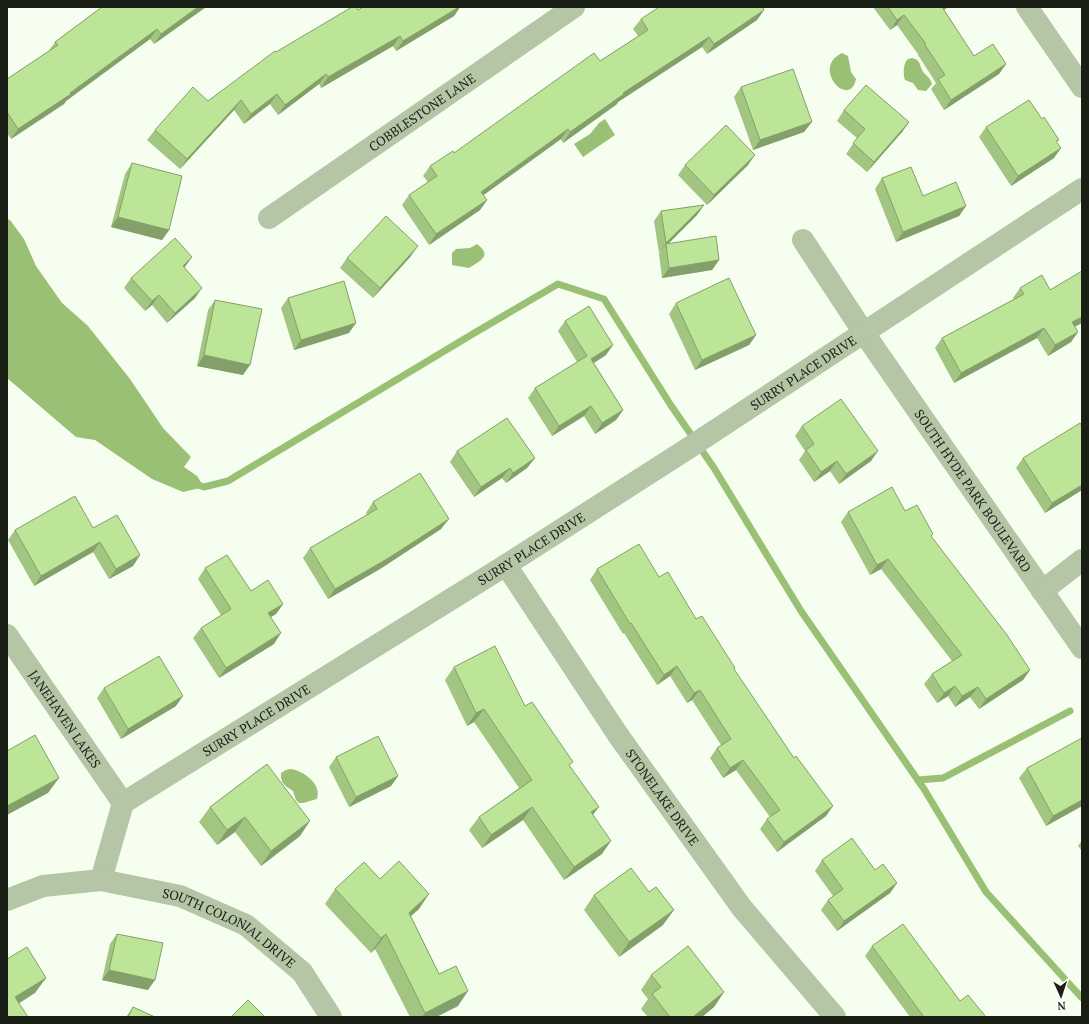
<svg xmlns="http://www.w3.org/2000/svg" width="1089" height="1024" font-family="'PT Serif',serif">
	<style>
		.water { fill: #99c074 }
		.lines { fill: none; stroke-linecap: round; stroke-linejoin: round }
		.stream { stroke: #99c074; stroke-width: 7 }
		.minor { stroke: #b4c6a5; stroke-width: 22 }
		.wall { fill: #a3c582 }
		.shaded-wall { fill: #84a06a }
		.building { fill: #bde597; stroke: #84a06a }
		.labels { text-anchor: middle; stroke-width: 3; stroke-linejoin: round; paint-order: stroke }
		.street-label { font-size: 13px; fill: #1a1f16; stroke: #fff }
	</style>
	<rect width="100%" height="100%" fill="#f6feef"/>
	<g class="water">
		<path d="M842 53 848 56 851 72 856 79C850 110 810 68 842 53Z"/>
		<path d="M912 58C922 60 919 67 924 73 928 77 930 78 932 84L926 91 918 90 913 83 905 80C903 74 903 63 908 59Z"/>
		<path d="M605 119 615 135 583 157 574 144 590 134 599 123Z"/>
		<path d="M7 219 10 220 24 239 36 266 62 303 88 326 130 379 163 428 191 457 184 467 197 476 204 487 183 492 152 479 95 440 76 437 7 378Z"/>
		<path d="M477 244C493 256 480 261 469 268L452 265V253L456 249 470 248Z"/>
		<path d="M291 769C304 771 322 784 317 799L303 803H299L296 800 293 791C286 786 280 784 281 773L286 770Z"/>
	</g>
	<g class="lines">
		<g class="stream">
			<path d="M195 484 204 487 228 481 476 332 558 284 604 299 670 404 714 468 801 611 924 789 986 892 1082 998"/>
			<path d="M918 780 943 778 1070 711"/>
		</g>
		<g class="minor">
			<path d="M1027 7 1082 87"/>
			<path id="s1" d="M269 218 574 7"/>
			<path id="s2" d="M803 240 864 333 1082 648"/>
			<path id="s3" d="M506 565 618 735 742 908 835 1017"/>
			<path d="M1042 591 1082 560"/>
			<path id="s4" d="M7 635 123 803"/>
			<path id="s5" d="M101 880 123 803 506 565 684 451 1082 189"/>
			<path id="s6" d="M7 900 43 886 101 880 180 896 246 925 302 972 331 1017"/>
		</g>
	</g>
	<g class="wall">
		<path d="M102 7H206L154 44 150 39 66 101 64 104 11 139 7 133V79L48 52 55 42Z"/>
		<path d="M363 7H460L454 16 396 51 393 46 321 88 319 84 278 115 270 104 244 124 234 110 180 169 147 140 155 130 208 101 276 52 358 10Z"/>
		<path d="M873 7H948L944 10 974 56 1006 64 999 74 944 110 931 89 936 83 918 55V54L897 25 890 30Z"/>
		<path d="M764 10 757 20 707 54 702 47 618 102 617 104 563 143 561 139 483 195 487 200 480 210 429 245 402 205 409 195 428 182 423 176 430 166 454 153 600 61 638 36 633 29 641 19Z"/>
		<path d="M741 87 804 132 753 150 734 97Z"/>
		<path d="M844 110 909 122 902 132 867 172 846 154 857 138 837 121Z"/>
		<path d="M1042 119 1057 142 1054 158 1011 186 979 137 986 127Z"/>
		<path d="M132 163 169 230 162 240 111 227 125 174Z"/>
		<path d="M685 165H748L707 205 678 175Z"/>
		<path d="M882 178 923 196 966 206 959 216 896 242 875 189Z"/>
		<path d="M704 205 697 215 668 244 719 260 712 270 662 278 659 254 662 250 659 253 654 221 661 211Z"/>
		<path d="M411 256 373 298 340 268 347 258Z"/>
		<path d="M184 268 195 298 167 323 152 305 145 311 124 288 131 278Z"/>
		<path d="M1020 288 1050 290 1078 332 1071 342 1048 356 1037 338 954 383 935 348 942 338 1014 299 1013 298Z"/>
		<path d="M288 298 349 333 294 350 281 308Z"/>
		<path d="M215 300 243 375 197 366 208 310Z"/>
		<path d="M676 303 756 335 749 345 695 370 669 314Z"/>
		<path d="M565 321 606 355 594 363 623 410 616 420 595 434 584 416 552 436 528 398 535 388 577 362 558 331Z"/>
		<path d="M802 426 871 461 839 484 830 471 814 482 799 460 805 451 795 436Z"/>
		<path d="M457 451 535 458 527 468 506 483 502 478 474 497 450 462Z"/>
		<path d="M1023 458 1082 490 1045 513 1016 468Z"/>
		<path d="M373 502 441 529 380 569 328 599 303 558 310 548 367 515 366 513Z"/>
		<path d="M905 511 933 534 931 537 1030 670 1023 680 979 709 970 697 955 707 948 696 937 703 924 684 932 674 952 661 881 569 870 575 841 522 848 512Z"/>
		<path d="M93 528 140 555 133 566 109 579 93 552 34 586 8 540 15 530Z"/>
		<path d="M205 568 251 591 283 604 276 614 270 617 274 644 219 678 193 638 201 628 221 615 198 579Z"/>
		<path d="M597 569 659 577 696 619 735 668 734 669 826 816 777 852 760 829 767 819 770 817 736 770 723 778 710 758 717 748 721 745 692 700 687 703 670 676 657 685 624 633 623 634 590 580Z"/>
		<path d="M454 667 525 706 570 766 593 815 602 854 564 880 523 820 482 848 469 830 479 817 519 788 474 722 467 726 445 680Z"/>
		<path d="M104 688 176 706 121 739 97 698Z"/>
		<path d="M1082 739V806L1046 826 1019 778 1027 768Z"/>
		<path d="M336 757 398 776 391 786 349 807 329 767Z"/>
		<path d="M267 764 300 836 261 866 235 832 217 845 199 822 210 807Z"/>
		<path d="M1082 840V851L1078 846Z"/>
		<path d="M822 860 897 883 890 893 837 931 821 910 828 900 833 896 815 871Z"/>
		<path d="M380 879 419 909 411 916 439 974 458 1006 436 1017H410L375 949 371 953 325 904 335 889Z"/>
		<path d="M594 895 663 925 619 957 584 910Z"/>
		<path d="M117 934 148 990 102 980 110 944Z"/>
		<path d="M872 946 960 1001 986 1017H910L865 956Z"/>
		<path d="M651 975 724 992 714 1007 702 1017H648L641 1009 648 999 641 990Z"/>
		<path d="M133 1007 155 1017H126Z"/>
	</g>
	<g class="shaded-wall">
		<path d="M198 7H206L154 44 161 34Z"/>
		<path d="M459 7H460L454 16 396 51 403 41Z"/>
		<path d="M941 7H948L934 17Z"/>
		<path d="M764 10 757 20 707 54 714 44Z"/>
		<path d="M904 15 897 25 890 30 897 20Z"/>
		<path d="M157 29 150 39 66 101 64 104 11 139 18 129 70 93Z"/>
		<path d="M400 36 393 46 321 88 328 77Z"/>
		<path d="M709 37 702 47 618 102 617 104 563 143 570 132 623 93Z"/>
		<path d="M1006 64 999 74 944 110 951 100Z"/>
		<path d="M326 74 319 84 278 115 285 105Z"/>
		<path d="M277 94 270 104 244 124 251 114Z"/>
		<path d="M241 100 234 110 180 169 187 159Z"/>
		<path d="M812 122 804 132 753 150 760 140Z"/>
		<path d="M909 122 902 132 867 172 874 162Z"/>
		<path d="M568 129 561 139 474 202 481 192Z"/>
		<path d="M1061 148 1054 158 1011 186 1018 176Z"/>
		<path d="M755 155 748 165 707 205 714 195Z"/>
		<path d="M487 200 480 210 429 245 436 234Z"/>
		<path d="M704 205 697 215 666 246V244L659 253 666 243Z"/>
		<path d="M966 206 959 216 896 242 903 232Z"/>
		<path d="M118 217 169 230 162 240 111 227Z"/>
		<path d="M418 246 411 256 373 298 380 288Z"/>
		<path d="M192 257 185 267 175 276 183 266Z"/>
		<path d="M719 260 712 270 662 278 669 268Z"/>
		<path d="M202 288 195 298 167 323 175 313Z"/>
		<path d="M159 295 152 305 145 311 152 301Z"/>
		<path d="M1082 317V323L1065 332 1072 322Z"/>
		<path d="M356 323 349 333 294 350 301 340Z"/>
		<path d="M1044 328 1037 338 954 383 961 373Z"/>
		<path d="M1078 332 1071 342 1048 356 1055 345Z"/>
		<path d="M756 335 749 345 695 370 702 360Z"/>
		<path d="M613 345 606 355 584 369 591 359Z"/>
		<path d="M204 355 250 365 243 375 197 366Z"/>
		<path d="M591 406 584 416 552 436 559 426Z"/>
		<path d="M623 410 616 420 595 434 602 423Z"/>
		<path d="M878 451 871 461 839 484 846 474Z"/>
		<path d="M535 458 527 468 506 483 513 473Z"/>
		<path d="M837 461 830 471 814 482 821 472Z"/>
		<path d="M510 468 502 478 474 497 481 487Z"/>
		<path d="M1082 485V490L1045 513 1052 503Z"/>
		<path d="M449 519 441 529 380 569 328 599 335 589Z"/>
		<path d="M100 542 93 552 34 586 41 576Z"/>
		<path d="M140 555 133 566 109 579 116 569Z"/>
		<path d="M888 559 881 569 870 575 877 565Z"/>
		<path d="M283 604 276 614 261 623 268 613Z"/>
		<path d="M281 633 274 644 219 678 226 668Z"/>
		<path d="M677 666 670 676 657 685 664 675Z"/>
		<path d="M1030 670 1023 680 979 709 986 699Z"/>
		<path d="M955 686 948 696 937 703 944 693Z"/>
		<path d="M978 687 970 697 955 707 962 696Z"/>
		<path d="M700 690 692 700 687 703 694 693Z"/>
		<path d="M183 696 176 706 121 739 128 729Z"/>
		<path d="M484 709 474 722 467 726 476 713Z"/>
		<path d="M743 760 736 770 723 778 730 768Z"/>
		<path d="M398 776 391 786 349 807 356 797Z"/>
		<path d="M59 778 48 793 7 815V806Z"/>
		<path d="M1082 800V806L1046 826 1053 816Z"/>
		<path d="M833 806 826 816 777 852 784 842Z"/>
		<path d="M532 807 523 820 482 848 491 835Z"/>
		<path d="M599 807 589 820 591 812Z"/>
		<path d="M245 817 235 832 217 845 227 830Z"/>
		<path d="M310 821 300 836 261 866 271 851Z"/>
		<path d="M611 841 602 854 564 880 574 867Z"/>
		<path d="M897 883 890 893 837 931 844 921Z"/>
		<path d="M429 894 419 909 398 927 409 913Z"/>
		<path d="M674 910 663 925 619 957 629 942Z"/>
		<path d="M386 934 375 949 371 953 381 938Z"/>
		<path d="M109 970 155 980 148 990 102 980Z"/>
		<path d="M46 978 35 993 7 1011 15 997Z"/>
		<path d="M468 991 458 1006 436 1017H422L425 1013Z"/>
		<path d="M724 992 714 1007 702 1017H693Z"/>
	</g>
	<g class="building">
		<path d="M102 7H198L161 34 157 29 70 93 71 94 18 129 7 112V79L58 45 55 42Z"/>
		<path d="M352 7H356L358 10 363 7H459L403 41 400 36 328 77 326 74 285 105 277 94 251 114 241 100 187 159 155 130 193 87 208 101 275 51 276 52Z"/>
		<path d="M659 7H763L764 10 714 44 709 37 623 93 624 94 570 132 568 129 481 192 487 200 436 234 409 195 437 176 430 166 453 151 454 153 594 53 600 61 648 30 641 19Z"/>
		<path d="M888 7H942L974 56 993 44 1006 64 951 100 938 79 945 75 925 45 926 44 904 15 897 20Z"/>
		<path d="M793 69 812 122 760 140 741 87Z"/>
		<path d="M866 85 909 122 874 162 853 143 865 129 844 110Z"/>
		<path d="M1029 100 1042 119 1044 117 1059 140 1056 141 1061 148 1018 176 986 127Z"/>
		<path d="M726 125 755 155 714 195 685 165Z"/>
		<path d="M132 163 182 176 169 230 118 217Z"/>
		<path d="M911 167 923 196 956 182 966 206 903 232 882 178Z"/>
		<path d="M704 205 666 243 661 211Z"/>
		<path d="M386 216 418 246 380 288 347 258Z"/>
		<path d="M716 236 719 260 669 268 666 244Z"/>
		<path d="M175 238 192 257 183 266 202 288 175 313 159 295 152 301 131 278Z"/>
		<path d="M1082 271V317L1072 322 1078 332 1055 345 1044 328 961 373 942 338 1024 294 1020 288 1042 275 1050 290Z"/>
		<path d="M729 278 756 335 702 360 676 303Z"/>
		<path d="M344 281 356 323 301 340 288 298Z"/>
		<path d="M215 300 262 309 250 365 204 355Z"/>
		<path d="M589 306 613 345 591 359 623 410 602 423 591 406 559 426 535 388 587 356 565 321Z"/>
		<path d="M841 399 878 451 846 474 837 461 821 472 806 450 814 444 802 426Z"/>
		<path d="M507 418 535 458 513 473 510 468 481 487 457 451Z"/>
		<path d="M1080 423 1082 426V485L1052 503 1023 458Z"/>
		<path d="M420 473 449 519 387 559 335 589 310 548 377 509 373 502Z"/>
		<path d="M892 487 905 511 917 505 933 534 931 536 1007 635 1030 670 986 699 978 687 962 696 955 686 944 693 932 674 962 655 888 559 877 565 848 512Z"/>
		<path d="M75 496 93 528 117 515 140 555 116 569 100 542 41 576 15 530Z"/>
		<path d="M639 544 659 577 668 572 696 619 702 616 735 668 734 669 794 758 796 756 833 806 784 842 767 819 780 810 743 760 730 768 717 748 731 739 700 690 694 693 677 666 664 675 631 623 630 624 597 569Z"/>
		<path d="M227 555 251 591 268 580 283 604 268 613 281 633 226 668 201 628 231 609 205 568Z"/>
		<path d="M495 646 525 706 532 702 573 762 569 765 599 807 591 812 611 841 574 867 532 807 491 835 479 817 532 780 484 709 476 713 454 667Z"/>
		<path d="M159 656 183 696 128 729 104 688Z"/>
		<path d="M35 735 59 778 7 806V751Z"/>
		<path d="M378 736 398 776 356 797 336 757Z"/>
		<path d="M1082 738V800L1053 816 1027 768Z"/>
		<path d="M267 764 310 821 271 851 245 817 227 830 210 807Z"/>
		<path d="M852 838 875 870 883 864 897 883 844 921 828 900 843 889 822 860Z"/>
		<path d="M399 861 429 894 409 913 439 974 456 966 468 991 425 1013 386 934 381 938 335 889 364 862 380 879Z"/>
		<path d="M631 868 649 892 656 887 674 910 629 942 594 895Z"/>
		<path d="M903 924 960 1001 968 995 986 1017H924L872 946Z"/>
		<path d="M117 934 163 943 155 980 109 970Z"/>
		<path d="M688 946 724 992 693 1017H670L652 994 661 987 651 975Z"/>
		<path d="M27 947 46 978 15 997 28 1017H7V959Z"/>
		<path d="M248 1000 265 1017H231Z"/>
		<path d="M133 1007 155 1017H128Z"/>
	</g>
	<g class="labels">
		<g class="street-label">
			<text dy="5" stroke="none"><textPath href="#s1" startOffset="186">COBBLESTONE LANE</textPath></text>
			<text dy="5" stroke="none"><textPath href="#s5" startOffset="885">SURRY PLACE DRIVE</textPath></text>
			<text dy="5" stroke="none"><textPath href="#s2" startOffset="303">SOUTH HYDE PARK BOULEVARD</textPath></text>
			<text dy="5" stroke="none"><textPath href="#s5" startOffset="561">SURRY PLACE DRIVE</textPath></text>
			<text dy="5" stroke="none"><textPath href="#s4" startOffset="102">JANEHAVEN LAKES</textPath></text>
			<text dy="5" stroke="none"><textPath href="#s5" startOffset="237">SURRY PLACE DRIVE</textPath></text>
			<text dy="5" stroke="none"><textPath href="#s3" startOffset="280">STONELAKE DRIVE</textPath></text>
			<text dy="5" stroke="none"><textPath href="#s6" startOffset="236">SOUTH COLONIAL DRIVE</textPath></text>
		</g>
	</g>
	<rect width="1089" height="1024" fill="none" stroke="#1a1f16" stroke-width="16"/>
	<g transform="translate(1061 996) rotate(177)" stroke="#ffffff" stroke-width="3" paint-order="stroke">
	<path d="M0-3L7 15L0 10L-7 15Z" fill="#1a1f16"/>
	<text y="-6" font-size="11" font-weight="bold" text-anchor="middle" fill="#1a1f16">N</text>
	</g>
</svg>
